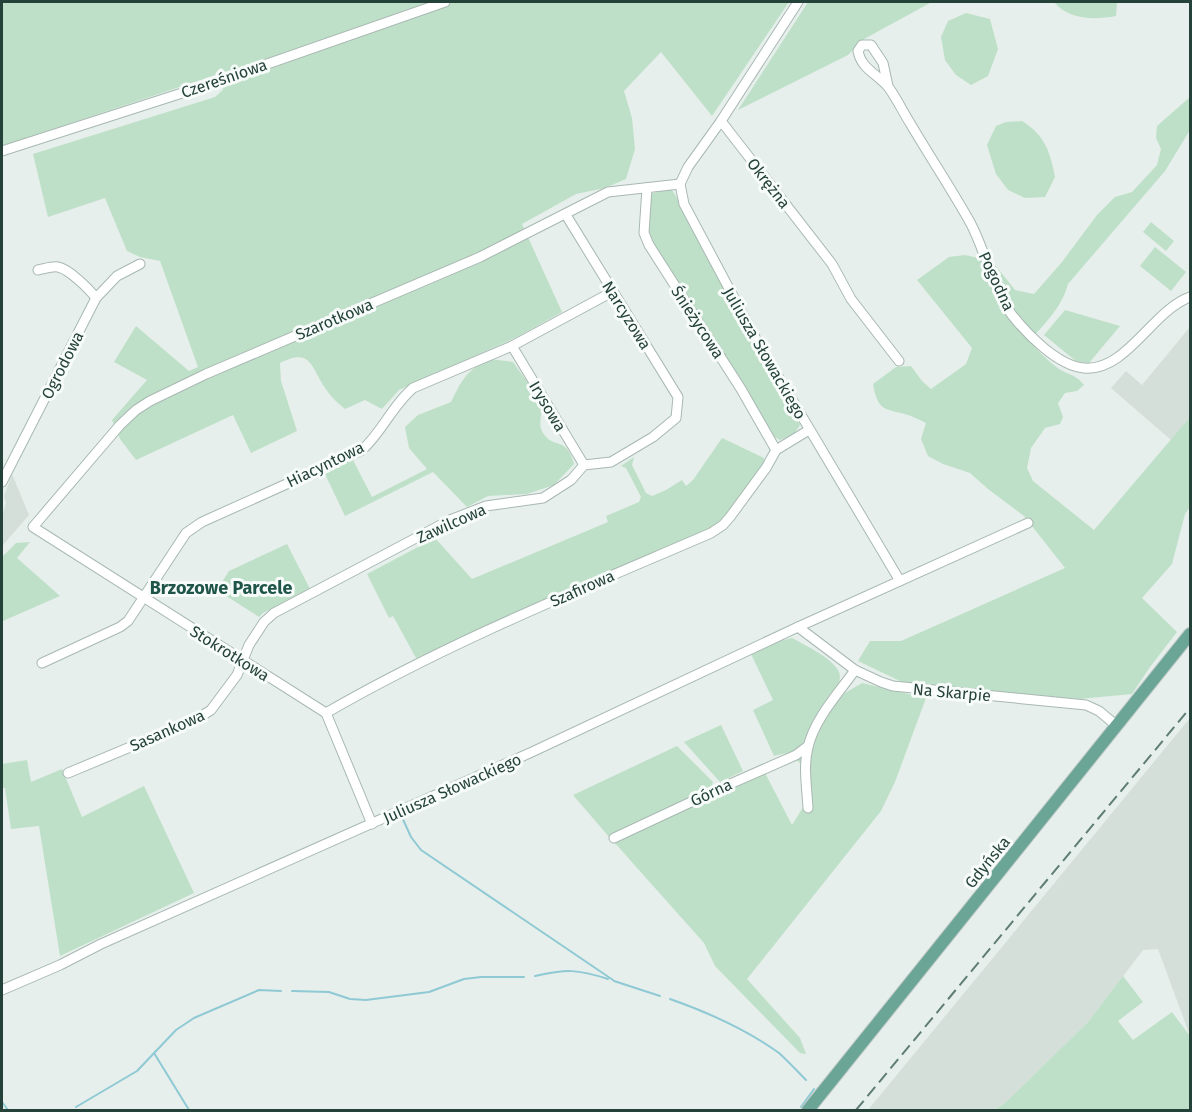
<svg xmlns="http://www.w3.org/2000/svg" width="1192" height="1112" font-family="'Fira Sans',sans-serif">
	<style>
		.built { fill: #d4dfda }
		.green { fill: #bfe0c8 }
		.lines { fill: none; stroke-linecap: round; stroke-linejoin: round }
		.stream { stroke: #8ec9d4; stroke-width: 2 }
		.minor-casing { stroke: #a8b8b2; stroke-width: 11 }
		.major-casing { stroke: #c2cac8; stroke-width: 14 }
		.minor { stroke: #fff; stroke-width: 9 }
		.major { stroke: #6aa596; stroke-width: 12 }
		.rail { stroke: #5f7d75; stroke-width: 2; stroke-dasharray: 12 6; stroke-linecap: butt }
		.labels { text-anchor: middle; stroke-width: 6; stroke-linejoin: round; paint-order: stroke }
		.street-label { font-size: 16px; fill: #24423a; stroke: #f7fbf9 }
		.neighbourhood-label { font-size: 18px; font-weight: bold; fill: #1f5548; stroke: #f7fbf9 }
	</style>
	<rect width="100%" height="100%" fill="#e6efeb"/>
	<g class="built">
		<path d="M1190 327V417L1171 440 1111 388 1126 371 1142 385Z"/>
		<path d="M12 474 29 515 2 546V516L6 503 4 496Z"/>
		<path d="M1190 718V1036L1158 949 1143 950 1088 1022 1005 1103 994 1110H868Z"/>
	</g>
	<g class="green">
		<path d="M2 2H789L712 116 661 52 624 91 632 118 635 149 626 179 605 188 576 194 522 224 562 312 517 337 399 390 382 409 365 400 345 409C339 404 332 398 328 392 311 370 313 346 280 363L281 381 297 431 251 453 233 415 136 460 120 439 112 420 147 380 114 362 136 326 189 371 198 367 160 261 140 257 127 251 105 198 48 217 33 154 215 97 223 90 225 72 2 146Z"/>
		<path d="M808 2H932L864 39 848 55 738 110Z"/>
		<path d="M1054 2H1116L1117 3 1116 16C1094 20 1069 20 1054 2Z"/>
		<path d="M966 13 990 19 998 49 988 76 971 85 956 75 945 60 941 37 948 21Z"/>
		<path d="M1190 97V130L1165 171 1068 284C1062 307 1044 325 1029 341 1038 351 1048 361 1059 369 1069 375 1077 375 1084 385L1077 391 1065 393 1058 403 1063 417 1060 424 1045 428 1031 448 1027 468 1033 481 1094 530 1190 417V507L1185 514 1172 564 1142 598 1177 632 1150 667 1132 694 1079 699 904 683 858 661 870 641H901L1065 568 1024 516 988 489 970 473 943 464 928 456 921 439 926 423C920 420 914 417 908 415 884 408 878 412 873 384L896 367 911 366 922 381 931 389 966 364 972 348 917 280 949 257 965 255 992 261 1015 290 1034 294 1062 262 1097 215 1115 197 1132 192 1157 165 1161 149 1156 138 1157 126Z"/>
		<path d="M1022 121C1045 135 1050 152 1055 177L1045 197 1025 198 1008 190 996 174 987 145 996 126 1006 122Z"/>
		<path d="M670 188C678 196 681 209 686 219L800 425 794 434 780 440 771 435 648 236 651 194Z"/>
		<path d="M1151 222 1174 241 1166 251 1143 232Z"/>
		<path d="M1155 247 1186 272 1171 291 1140 266Z"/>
		<path d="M1065 310 1120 326 1089 363 1076 361 1044 335Z"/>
		<path d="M490 359 513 362C519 371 538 395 541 405 543 415 537 424 543 433 554 450 566 435 574 464L554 485 527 494 488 496 467 507 433 472 345 516 325 474 353 460 372 497 427 469 409 448 405 427 418 415 451 402C463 378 466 371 490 359Z"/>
		<path d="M722 438 764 458V464C748 488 733 511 710 529L416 658 393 616 389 618 367 574 435 538 472 579 608 522 606 516 639 502 641 497 626 468 621 466 634 457 632 465 646 493 652 496 666 490 682 480 686 486 693 480Z"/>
		<path d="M30 542 17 558 60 596 3 621 2 557 16 543Z"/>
		<path d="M287 544 310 589 263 613 259 617 217 590 229 571Z"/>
		<path d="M792 638C805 645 830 657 838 670 849 686 810 739 796 749 790 753 781 754 774 756L753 710 773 700 751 654 772 643Z"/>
		<path d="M862 683 926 698 895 782 881 811 747 979 800 1038 806 1054 800 1053 715 966 704 943 614 842 764 771 792 825 805 804 803 765 796 760 815 739 825 716 845 693Z"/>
		<path d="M721 725 743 771 720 782 684 742Z"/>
		<path d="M677 746 713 782 711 788 610 838 573 795Z"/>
		<path d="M27 760 31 782 62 769 82 817 144 786 194 893 60 956 39 826 11 829 5 788H2V764Z"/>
		<path d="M1123 976 1143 1002 1118 1021 1133 1040 1172 1012 1190 1036V1110H994L1005 1103 1088 1022Z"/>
	</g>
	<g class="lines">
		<g class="stream">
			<path d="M401 815 411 837 421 850 613 980"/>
			<path d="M535 976C567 969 577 969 608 979"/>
			<path d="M614 981 660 996"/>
			<path d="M292 991 329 992 350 999 366 1000 429 992 464 979 481 977H524"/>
			<path d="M670 999C707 1012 747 1030 779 1053 788 1061 797 1071 806 1080"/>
			<path d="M154 1053 189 1110"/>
			<path d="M2 1102 8 1110"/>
			<path d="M76 1107 137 1071 176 1030 194 1018 259 990 281 991"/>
			<path d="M801 1107 814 1089"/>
		</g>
		<defs>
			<g id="minor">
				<path d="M798 2 721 121 688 167 680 184 684 204 757 341 900 581"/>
				<path d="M888 86 883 63 871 45H862L858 51C861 69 879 75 889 88 897 99 903 112 910 123 930 157 952 190 971 224 986 253 993 289 1012 315 1027 334 1058 366 1084 368 1126 372 1153 310 1190 297"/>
				<path d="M721 121 832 264 851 299 899 361"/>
				<path d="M2 151 207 85 445 2"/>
				<path d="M647 188 644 233 649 245 741 389 776 450"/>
				<path d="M38 270C44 269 52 266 58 267 69 269 89 289 96 298"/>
				<path d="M512 346 584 465"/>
				<path d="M2 482 96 298 117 276 140 264"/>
				<path d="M798 627 855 670 881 682 893 686 1086 705 1099 711 1117 726"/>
				<path d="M42 663 120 627 128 621 186 533 202 522 362 450C382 432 392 406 413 388L512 346 612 292"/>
				<path d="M326 713C449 642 581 589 711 533L723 525 730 517 766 468 776 450 809 430"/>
				<path d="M68 773 195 720 211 710 237 675 249 645 264 622 274 613 450 520 486 506 543 498 571 480 584 465 611 462 653 437 676 418 678 397 566 215"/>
				<path d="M808 808C807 789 803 766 808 747 815 718 838 694 855 670"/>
				<path d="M372 824 326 713 33 527 120 425 136 410 150 401 206 374 480 257 608 192 680 184"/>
				<path d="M614 838 721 788 796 755 808 746"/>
				<path d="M2 990 60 965 101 944 532 752 798 627 1028 523"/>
			</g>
			<path id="major" d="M808 1110 1190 634"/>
		</defs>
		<use href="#minor" class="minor-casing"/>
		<use href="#major" class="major-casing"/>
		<use href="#minor" class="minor"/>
		<use href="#major" class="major"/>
		<path class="rail" d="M856 1110 1190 708"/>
	</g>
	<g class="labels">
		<g class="street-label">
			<text transform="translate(224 78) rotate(-19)" y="6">Czereśniowa</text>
			<text transform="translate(769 183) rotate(52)" y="6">Okrężna</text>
			<text transform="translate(997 281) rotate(65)" y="6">Pogodna</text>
			<text transform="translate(627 315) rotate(58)" y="6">Narcyzowa</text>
			<text transform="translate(334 319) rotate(-23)" y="6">Szarotkowa</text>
			<text transform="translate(698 322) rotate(57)" y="6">Śnieżycowa</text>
			<text transform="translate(765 353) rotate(60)" y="6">Juliusza Słowackiego</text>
			<text transform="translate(62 365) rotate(-63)" y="6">Ogrodowa</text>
			<text transform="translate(548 406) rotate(59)" y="6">Irysowa</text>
			<text transform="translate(325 464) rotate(-26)" y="6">Hiacyntowa</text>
			<text transform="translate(451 523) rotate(-24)" y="6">Zawilcowa</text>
			<text transform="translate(582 588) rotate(-24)" y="6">Szafirowa</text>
			<text transform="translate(230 653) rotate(32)" y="6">Stokrotkowa</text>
			<text transform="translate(952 692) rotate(5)" y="6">Na Skarpie</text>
			<text transform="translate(167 730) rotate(-24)" y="6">Sasankowa</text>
			<text transform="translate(452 788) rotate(-24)" y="6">Juliusza Słowackiego</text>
			<text transform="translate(711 792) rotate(-25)" y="6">Górna</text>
			<text transform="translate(987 862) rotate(-51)" y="6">Gdyńska</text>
		</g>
		<g class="neighbourhood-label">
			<text x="221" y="594">Brzozowe Parcele</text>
		</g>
	</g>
	<rect width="1192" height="1112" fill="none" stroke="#24423a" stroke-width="6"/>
</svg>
